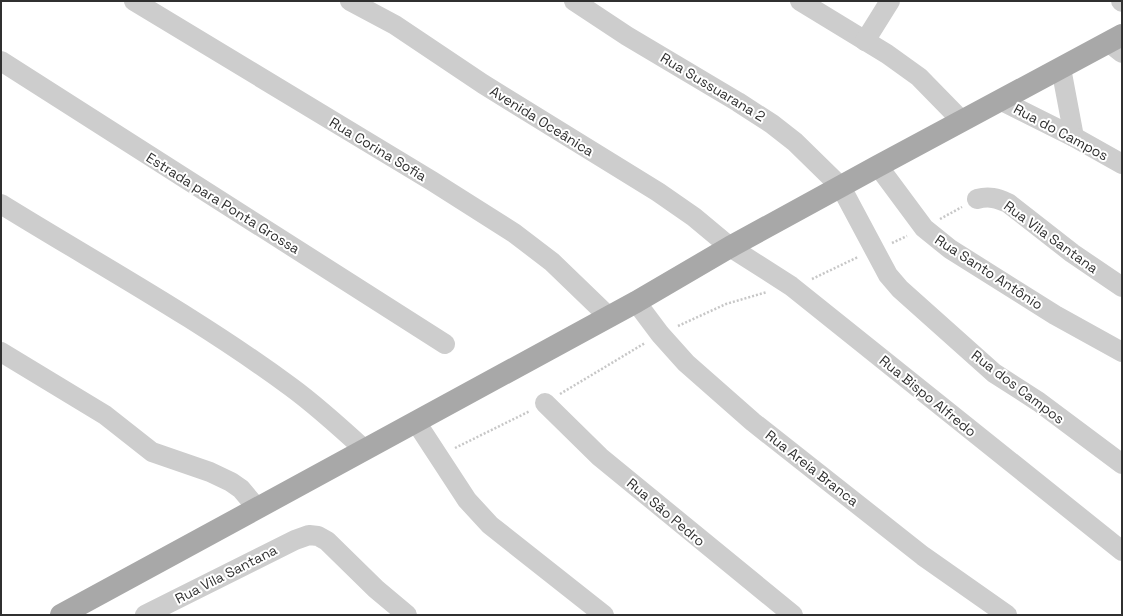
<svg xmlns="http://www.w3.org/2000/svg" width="1123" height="616" font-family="'Space Grotesk',sans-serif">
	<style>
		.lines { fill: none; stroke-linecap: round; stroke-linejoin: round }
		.path { stroke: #c7c7c7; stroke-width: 2.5; stroke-dasharray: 2 2; stroke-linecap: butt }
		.minor { stroke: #cdcdcd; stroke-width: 20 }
		.major { stroke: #a8a8a8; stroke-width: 22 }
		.labels { text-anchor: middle; stroke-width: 4; stroke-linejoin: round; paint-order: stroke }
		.street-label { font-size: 14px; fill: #303030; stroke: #fff }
	</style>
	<rect width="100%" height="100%" fill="#fff"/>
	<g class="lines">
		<g class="path">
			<path d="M940 219 962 207"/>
			<path d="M892 243 907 236"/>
			<path d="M812 279 858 257"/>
			<path d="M678 326 726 304 767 292"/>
			<path d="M560 394 645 343"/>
			<path d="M455 448 530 411"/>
		</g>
		<g class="minor">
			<path d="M134 1 432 181 514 233 552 262 608 316"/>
			<path d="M350 1 395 25 483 84 658 192 694 217 730 247 791 286 1122 551"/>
			<path d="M574 1 627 36 738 102 772 124 795 142 841 187 888 275 900 289 994 373 1039 402 1122 464"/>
			<path d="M800 1 887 54 919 77 962 121"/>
			<path d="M1121 1 1122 2"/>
			<path d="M865 41 890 1"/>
			<path d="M1108 42 1122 53"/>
			<path d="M1 61 445 344"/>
			<path d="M1061 68 1074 137"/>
			<path d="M1000 100 1074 137 1122 164"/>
			<path d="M878 166 924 228 950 249 1055 315 1122 352"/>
			<path d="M977 199C989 196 997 198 1008 203L1072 253 1122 287"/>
			<path d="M1 204C98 264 199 319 291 387 317 406 341 428 365 450"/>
			<path d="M636 302 660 334 686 363 753 422 923 556 1007 615"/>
			<path d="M1 352 105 415 152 452 210 472 231 482 241 489 257 508"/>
			<path d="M545 403 600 457 793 615"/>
			<path d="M416 422 467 500 490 525 604 615"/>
			<path d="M145 615 295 540 309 535 318 536 327 541 376 589 407 615"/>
		</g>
		<path class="major" d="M61 615 636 302 730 247 878 166 1122 35"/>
	</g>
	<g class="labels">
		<g class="street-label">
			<text transform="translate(713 87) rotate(31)" y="5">Rua Sussuarana 2</text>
			<text transform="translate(542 121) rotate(32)" y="5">Avenida Oceânica</text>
			<text transform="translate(1061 132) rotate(28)" y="5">Rua do Campos</text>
			<text transform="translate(378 149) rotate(31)" y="5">Rua Corina Sofia</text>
			<text transform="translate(223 203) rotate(32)" y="5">Estrada para Ponta Grossa</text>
			<text transform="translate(1051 237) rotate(36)" y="5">Rua Vila Santana</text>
			<text transform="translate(989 272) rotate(33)" y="5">Rua Santo Antônio</text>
			<text transform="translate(1018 387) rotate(37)" y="5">Rua dos Campos</text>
			<text transform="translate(928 396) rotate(39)" y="5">Rua Bispo Alfredo</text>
			<text transform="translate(812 468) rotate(38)" y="5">Rua Areia Branca</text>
			<text transform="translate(666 512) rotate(40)" y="5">Rua São Pedro</text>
			<text transform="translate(226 574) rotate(-27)" y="5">Rua Vila Santana</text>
		</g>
	</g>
	<rect width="1123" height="616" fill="none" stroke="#303030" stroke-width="4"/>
</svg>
